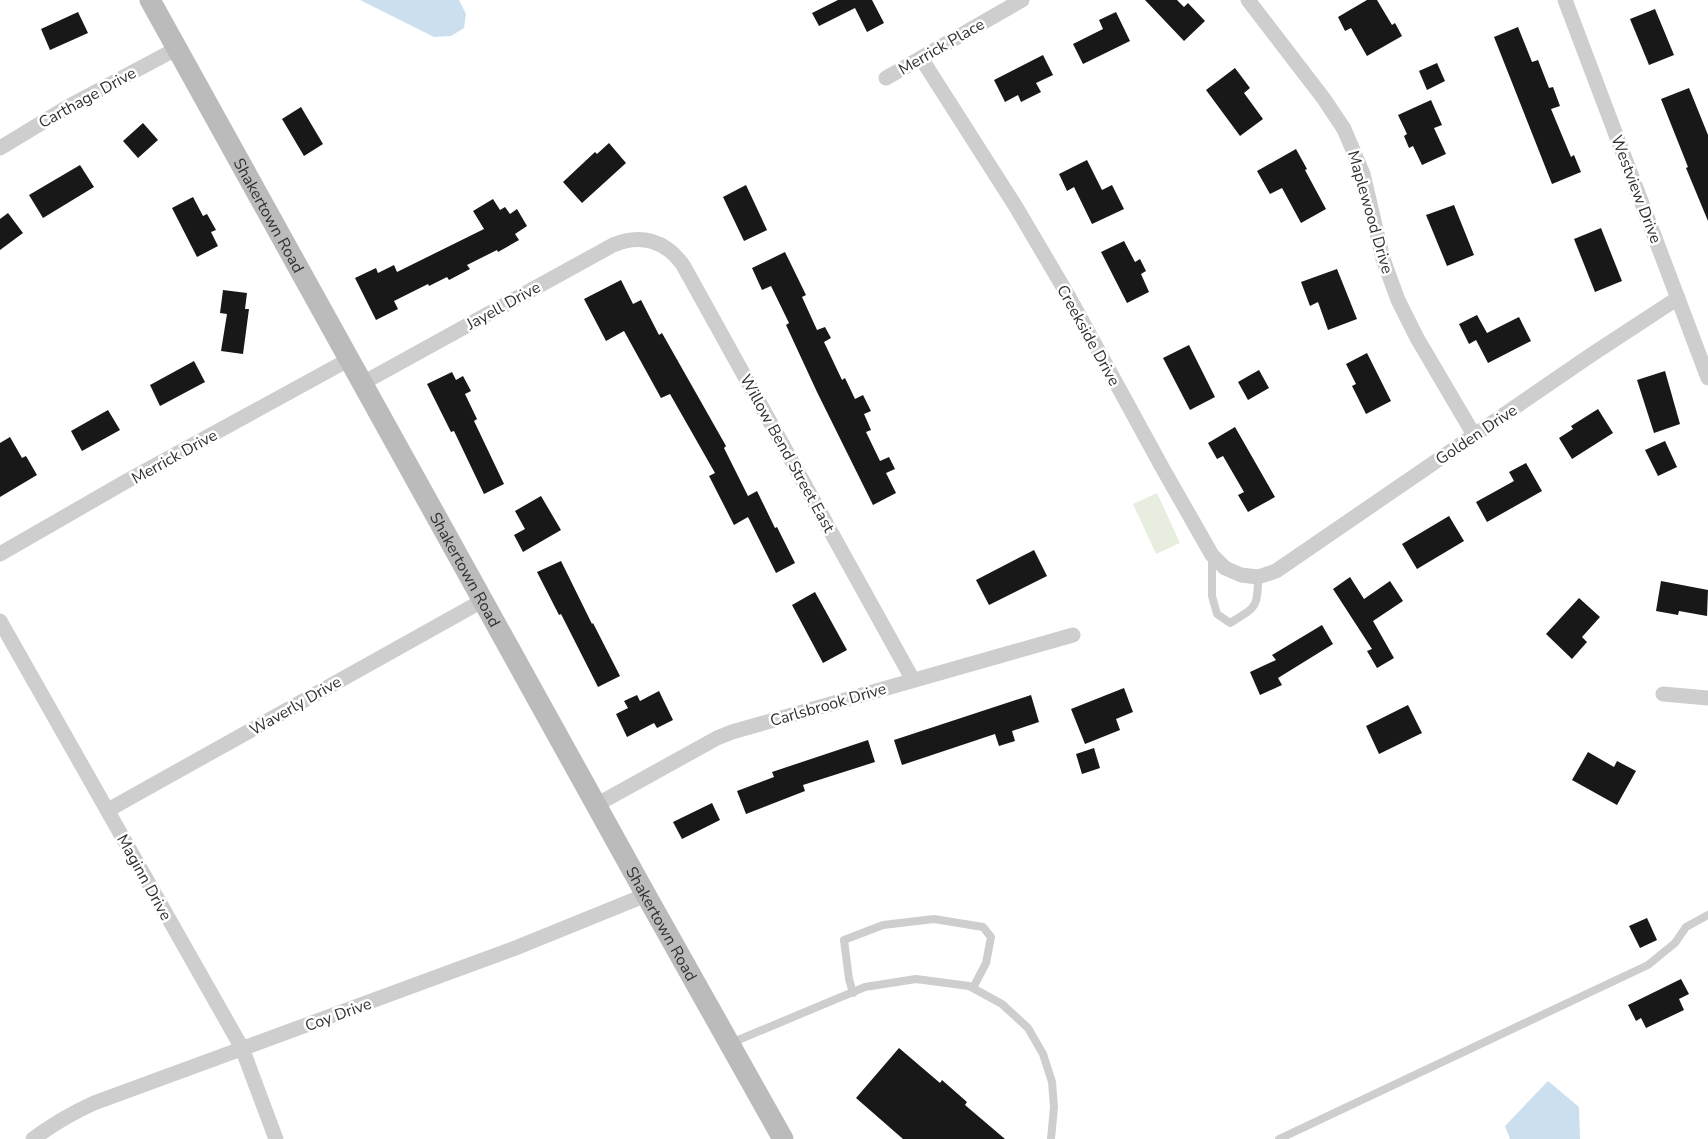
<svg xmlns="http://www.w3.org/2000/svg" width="1708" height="1139" font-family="'Nunito Sans',sans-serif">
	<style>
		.green { fill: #e7eedf }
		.water { fill: #ccdfee }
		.building { fill: #181818 }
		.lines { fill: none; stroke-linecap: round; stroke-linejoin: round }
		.lane { stroke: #cecece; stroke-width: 8 }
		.street { stroke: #cecece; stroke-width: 15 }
		.secondary { stroke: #bbb; stroke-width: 21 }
		.labels { text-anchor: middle; stroke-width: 5; stroke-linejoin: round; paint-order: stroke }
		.street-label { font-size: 16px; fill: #313131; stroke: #fff }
	</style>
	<rect width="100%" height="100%" fill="#fff"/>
	<path class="green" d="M1157 493 1180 543 1156 554 1133 504Z"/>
	<g class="water">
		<path d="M360 0H459L466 14 464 28 451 36 434 37Z"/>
		<path d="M1548 1081 1579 1107 1580 1139H1510L1505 1126Z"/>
	</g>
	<g class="building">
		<path d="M838 0H872L884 23 867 32 855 8 819 26 812 13Z"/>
		<path d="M1145 0H1177L1184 7 1188 3 1205 21 1184 41Z"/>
		<path d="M1367 0H1377L1392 25 1395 23 1402 36 1367 56 1351 28 1345 31 1338 17Z"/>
		<path d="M1655 9 1674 55 1649 65 1630 19Z"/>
		<path d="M78 12 88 33 50 50 41 29Z"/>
		<path d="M1116 12 1130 41 1083 64 1073 44 1103 29 1099 20Z"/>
		<path d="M1518 27 1532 62 1538 60 1549 88 1553 87 1560 106 1551 109 1571 157 1574 155 1581 172 1552 184 1494 37Z"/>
		<path d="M1043 55 1053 75 1036 83 1041 92 1021 102 1018 95 1005 102 994 80Z"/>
		<path d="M1437 63 1445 81 1427 90 1419 71Z"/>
		<path d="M1235 68 1250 88 1244 93 1263 119 1240 136 1206 90Z"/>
		<path d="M1689 88 1708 135V221L1686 168 1688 167 1661 99Z"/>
		<path d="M1431 100 1442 125 1434 128 1446 154 1422 165 1413 146 1409 148 1404 136 1407 134 1398 115Z"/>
		<path d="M301 107 323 144 304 156 282 119Z"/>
		<path d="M143 123 158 140 138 158 123 141Z"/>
		<path d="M609 143 626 163 582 203 563 182 595 152 597 154Z"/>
		<path d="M1296 149 1307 169 1305 170 1326 209 1301 223 1282 188 1270 194 1257 171Z"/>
		<path d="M1087 160 1102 190 1112 185 1124 209 1092 224 1074 187 1067 191 1059 174Z"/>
		<path d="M80 165 94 187 43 218 29 195Z"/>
		<path d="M746 185 767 230 744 241 723 197Z"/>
		<path d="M193 197 203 216 207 214 216 230 211 232 218 246 197 257 172 208Z"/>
		<path d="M493 199 500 210 505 207 510 214 517 209 527 226 515 234 519 240 498 252 497 250 467 265 470 269 449 280 447 277 429 286 428 284 394 301 398 309 376 320 355 278 376 268 378 273 394 265 397 272 484 229 473 211Z"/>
		<path d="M1454 205 1474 255 1447 266 1426 215Z"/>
		<path d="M8 213 23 233 0 250V219Z"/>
		<path d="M1601 228 1622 281 1595 292 1574 239Z"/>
		<path d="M1124 241 1135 262 1140 259 1146 271 1141 274 1149 292 1127 303 1101 252Z"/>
		<path d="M785 252 806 295 802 297 817 330 825 327 831 338 824 342 842 380 845 378 855 399 863 395 871 411 864 414 871 430 866 432 880 461 889 457 895 469 886 473 896 493 873 505 817 392 786 325 789 323 771 286 762 290 752 268Z"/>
		<path d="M1337 269 1357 319 1328 330 1318 302 1310 306 1301 282Z"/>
		<path d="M621 280 633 304 641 300 659 335 662 333 726 446 724 448 748 496 757 491 775 528 777 527 795 563 776 573 748 517 734 525 709 476 715 473 670 394 661 398 624 331 606 341 584 299Z"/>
		<path d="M223 290 247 293 245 309H249L243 354 221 351 227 314 220 313Z"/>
		<path d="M1477 315 1487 333 1519 317 1531 341 1488 363 1476 340 1469 344 1459 324Z"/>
		<path d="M1189 345 1215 397 1190 410 1163 358Z"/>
		<path d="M1367 353 1391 401 1366 414 1352 386 1356 384 1346 364Z"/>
		<path d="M194 361 205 382 160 406 150 385Z"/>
		<path d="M1259 370 1269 388 1248 400 1238 382Z"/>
		<path d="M1665 371 1680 424 1654 433 1637 380Z"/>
		<path d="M452 372 456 380 463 376 471 391 465 394 477 419 474 421 504 484 484 494 454 431 451 432 427 384Z"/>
		<path d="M1598 409 1613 433 1572 459 1559 438 1573 429 1571 426Z"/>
		<path d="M108 410 120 430 82 451 71 431Z"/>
		<path d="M1235 427 1275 497 1248 512 1238 495 1244 492 1223 456 1217 459 1208 443Z"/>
		<path d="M10 437 22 458 26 456 37 475 0 497V443Z"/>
		<path d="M1665 441 1677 467 1658 476 1645 450Z"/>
		<path d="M1526 463 1542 491 1487 522 1476 502 1514 481 1509 472Z"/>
		<path d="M541 496 561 530 523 552 514 535 525 529 515 511Z"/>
		<path d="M1449 516 1464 541 1417 569 1402 544Z"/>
		<path d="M1034 550 1047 576 989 605 976 580Z"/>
		<path d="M561 561 592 624 593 623 620 676 598 687 561 614 559 615 537 572Z"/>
		<path d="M1350 577 1364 599 1390 581 1403 601 1373 621 1394 658 1377 668 1367 651 1372 649 1333 589Z"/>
		<path d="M1661 581 1708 590 1707 616 1679 611 1678 615 1656 611Z"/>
		<path d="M815 592 847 650 823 663 792 605Z"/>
		<path d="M1579 598 1600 617 1582 637 1587 642 1572 659 1546 634Z"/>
		<path d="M1322 625 1333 644 1278 678 1282 685 1260 695 1250 672 1276 660 1272 655Z"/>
		<path d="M1124 688 1133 712 1116 719 1120 730 1085 744 1071 709Z"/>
		<path d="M659 691 673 720 657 728 654 723 627 737 616 714 628 708 624 701 637 695 640 701Z"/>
		<path d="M1031 695 1039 722 1012 731 1015 741 999 746 995 734 902 765 894 740Z"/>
		<path d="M1408 705 1422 733 1379 754 1366 726Z"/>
		<path d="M868 740 875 762 803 785 805 791 746 814 737 791 774 777 772 772Z"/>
		<path d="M1094 748 1100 768 1082 774 1076 754Z"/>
		<path d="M1588 752 1614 767 1617 761 1636 771 1617 805 1572 780Z"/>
		<path d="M712 803 720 820 682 839 673 822Z"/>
		<path d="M1647 918 1657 940 1640 948 1629 926Z"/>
		<path d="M1681 979 1689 994 1679 999 1684 1010 1646 1028 1641 1018 1636 1021 1628 1005Z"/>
		<path d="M899 1048 940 1083 942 1080 967 1102 965 1105 1005 1139H903L856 1098Z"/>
	</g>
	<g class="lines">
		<g class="lane">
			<path d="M1212 557V596L1217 614 1230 623C1256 607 1258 608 1258 577"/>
			<path d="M853 993 849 979 844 940 883 925 934 919 983 927 991 937 986 963 973 988"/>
			<path d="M731 1043 865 987 916 979 969 986 1002 1004 1028 1028 1043 1054 1052 1082 1054 1107 1051 1139"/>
			<path d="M1279 1139 1648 965 1675 943 1686 927 1708 915"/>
		</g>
		<g class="street">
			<path d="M1248 0 1324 99 1344 129 1363 174 1383 259 1398 300 1417 338 1474 435"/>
			<path d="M1565 0 1708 378"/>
			<path d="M921 58 1016 207 1069 297 1163 469 1212 555 1225 568 1241 575 1258 577 1276 571 1591 355 1678 298"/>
			<path d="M886 78 1022 0"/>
			<path d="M0 148 71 105 176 49"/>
			<path d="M361 384 613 245C641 233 666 241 683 265L913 680"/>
			<path d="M0 554 125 482 348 360"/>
			<path d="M0 621 242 1048 276 1139"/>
			<path d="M1663 694 1708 698"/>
			<path d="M596 805 717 738 732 732 1073 635"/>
			<path d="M108 810 482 601"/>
			<path d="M33 1139C53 1124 72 1113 94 1103L513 949 646 895"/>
		</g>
		<path class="secondary" id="s1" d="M150 0 646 895 783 1139"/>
	</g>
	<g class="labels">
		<g class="street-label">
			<text transform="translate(941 46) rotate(-30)" y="6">Merrick Place</text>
			<text transform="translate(87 97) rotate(-29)" y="6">Carthage Drive</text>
			<text transform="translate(1637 189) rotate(69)" y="6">Westview Drive</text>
			<text transform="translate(1371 212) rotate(74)" y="6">Maplewood Drive</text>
			<text dy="6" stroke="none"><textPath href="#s1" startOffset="246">Shakertown Road</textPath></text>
			<text transform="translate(503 305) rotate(-29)" y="6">Jayell Drive</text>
			<text transform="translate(1089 335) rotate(61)" y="6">Creekside Drive</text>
			<text transform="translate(1476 434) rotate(-34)" y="6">Golden Drive</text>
			<text transform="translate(788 453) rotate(61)" y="6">Willow Bend Street East</text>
			<text transform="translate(174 456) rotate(-29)" y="6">Merrick Drive</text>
			<text dy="6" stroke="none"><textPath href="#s1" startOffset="651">Shakertown Road</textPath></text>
			<text transform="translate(828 704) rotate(-16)" y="6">Carlsbrook Drive</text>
			<text transform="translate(295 705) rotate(-30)" y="6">Waverly Drive</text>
			<text transform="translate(145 877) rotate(61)" y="6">Maginn Drive</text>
			<text dy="6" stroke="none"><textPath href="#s1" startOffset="1056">Shakertown Road</textPath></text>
			<text transform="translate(338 1014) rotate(-20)" y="6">Coy Drive</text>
		</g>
	</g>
</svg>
